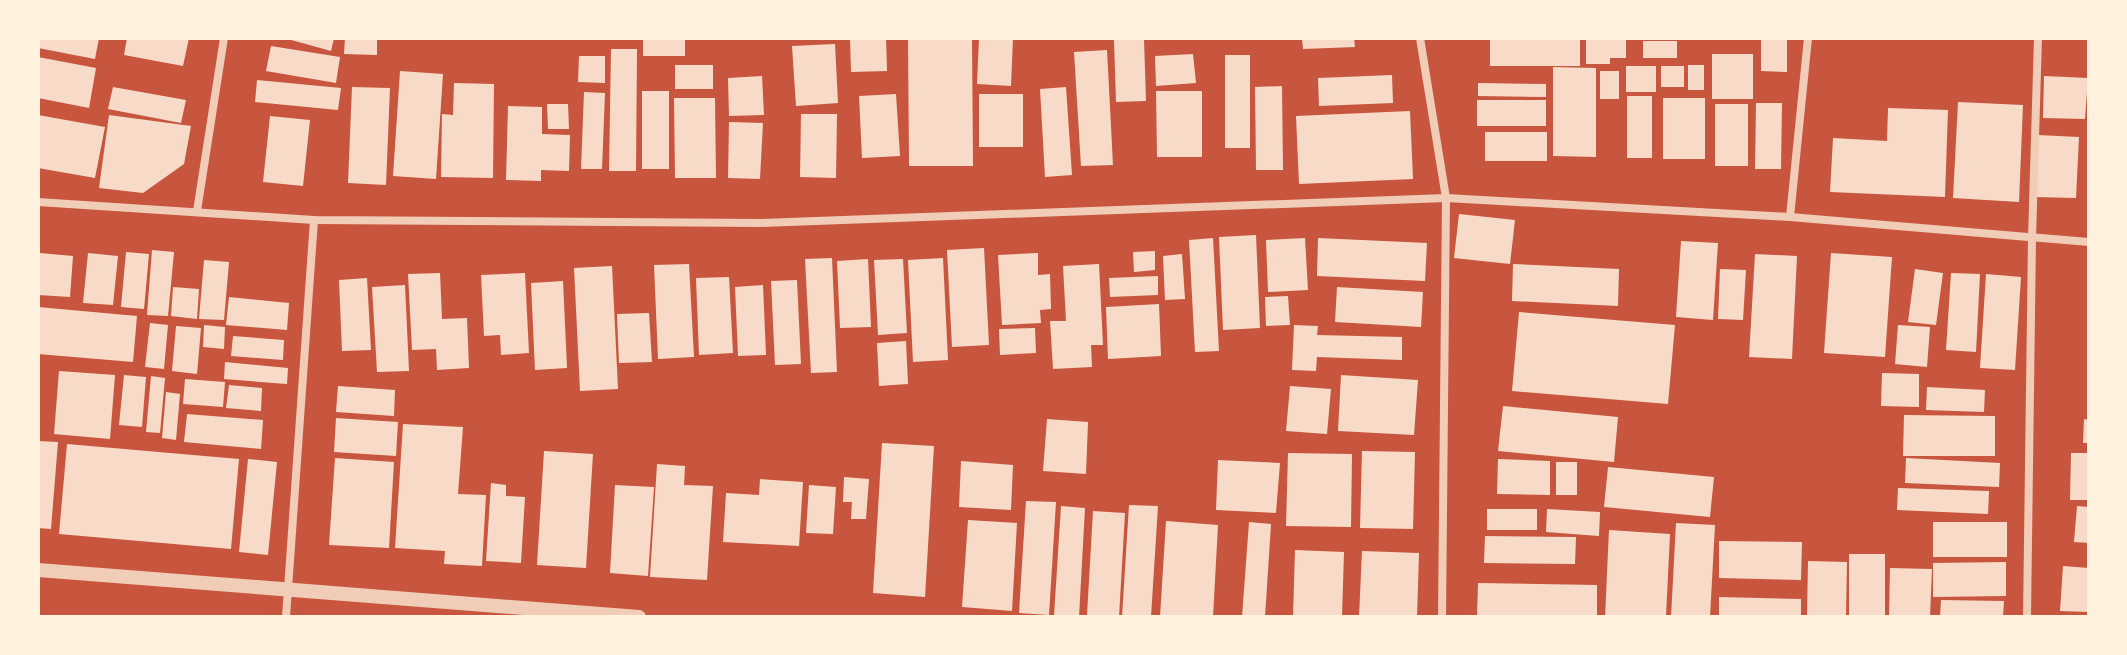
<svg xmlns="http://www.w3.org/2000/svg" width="2127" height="655" font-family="'Work Sans',sans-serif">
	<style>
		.building { fill: #f7dbc8 }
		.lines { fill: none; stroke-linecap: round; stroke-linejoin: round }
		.minor { stroke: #f1ccb7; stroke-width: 8 }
		.tertiary { stroke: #f1ccb7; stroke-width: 14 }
	</style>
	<rect width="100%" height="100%" fill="#c8553d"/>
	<g class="building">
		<path d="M38 38H99L95 59 38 48Z"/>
		<path d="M127 38H189L183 66 124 55Z"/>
		<path d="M284 38H334L331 51Z"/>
		<path d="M345 38H377V55L344 54Z"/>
		<rect x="643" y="38" width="42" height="18"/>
		<path d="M850 38H886L887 71 851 72Z"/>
		<path d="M908 38H972L973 166H909Z"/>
		<path d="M979 38H1013L1011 86 977 84Z"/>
		<path d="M1302 38H1354L1355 47 1303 49Z"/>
		<rect x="1490" y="38" width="90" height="28"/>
		<path d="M1586 38H1626V58H1610V64H1586Z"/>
		<path d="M1761 38H1787V72L1761 71Z"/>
		<path d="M1144 39 1146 101 1116 102 1114 40Z"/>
		<rect x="1643" y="41" width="34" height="17"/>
		<path d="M835 44 838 103 796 106 792 46Z"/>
		<path d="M271 46 340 57 336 83 266 71Z"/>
		<path d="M611 49H637L636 171H609Z"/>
		<path d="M1107 50 1113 165 1081 166 1074 52Z"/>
		<path d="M1193 54 1196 83 1156 86 1155 56Z"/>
		<rect x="1712" y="54" width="41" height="45"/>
		<rect x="1225" y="55" width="25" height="93"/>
		<path d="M579 56H605V83L578 82Z"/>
		<path d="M38 57 96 68 89 108 38 98Z"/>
		<rect x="675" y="65" width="38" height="24"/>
		<rect x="1688" y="65" width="16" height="25"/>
		<rect x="1626" y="66" width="30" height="26"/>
		<rect x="1661" y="66" width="23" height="21"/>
		<path d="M1553 67 1596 68V157L1553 156Z"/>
		<path d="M400 71 443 74 436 179 393 176Z"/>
		<rect x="1600" y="71" width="19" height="28"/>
		<path d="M1392 75 1393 103 1319 106 1318 78Z"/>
		<path d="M762 76 764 115 729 116 728 78Z"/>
		<path d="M2044 76 2088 78 2085 119 2043 118Z"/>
		<path d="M257 80 341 88 338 110 255 102Z"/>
		<path d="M454 83 494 84 493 178 441 177 442 114 453 115Z"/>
		<path d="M1478 83 1546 84V97L1478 96Z"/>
		<path d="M1282 86 1283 170H1256L1255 87Z"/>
		<path d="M113 87 186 100 181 123 108 109Z"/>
		<path d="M352 87 390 88 386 185 348 183Z"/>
		<path d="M1066 87 1072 175 1045 177 1040 89Z"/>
		<rect x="642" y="91" width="27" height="78"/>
		<path d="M1156 91H1202V157H1157Z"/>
		<path d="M584 92 605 93 602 169H581Z"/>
		<path d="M896 94 900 156 862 158 859 96Z"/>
		<rect x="979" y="94" width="44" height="53"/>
		<rect x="1627" y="96" width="25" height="62"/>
		<path d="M674 98H715L716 178H675Z"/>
		<rect x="1663" y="98" width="42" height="61"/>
		<rect x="1477" y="100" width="69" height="26"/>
		<path d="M1958 102 2023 105 2019 202 1953 198Z"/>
		<path d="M1756 103H1782L1781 169H1755Z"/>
		<path d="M547 104H568L569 129H548Z"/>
		<rect x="1715" y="104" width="33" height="62"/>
		<path d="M508 106 542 107V134L570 135 569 171 541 170V181L506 180Z"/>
		<path d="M1888 108 1948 110 1945 197 1830 192 1833 138 1887 141Z"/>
		<path d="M1410 111 1413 179 1299 184 1296 116Z"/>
		<path d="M801 114H837L836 178 800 177Z"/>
		<path d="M38 115 105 127 95 178 38 168Z"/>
		<path d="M109 115 191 126 184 164 143 193 99 188Z"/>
		<path d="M270 116 310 120 303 186 263 182Z"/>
		<path d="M729 122 763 123 760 179 728 178Z"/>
		<rect x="1485" y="132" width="62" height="29"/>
		<path d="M2038 135 2079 137 2076 198 2035 197Z"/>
		<path d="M1459 214 1515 220 1510 264 1454 258Z"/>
		<path d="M1256 235 1260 328 1223 330 1219 237Z"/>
		<path d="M1213 238 1219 351 1195 352 1189 240Z"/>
		<path d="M1305 238 1308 290 1268 292 1266 240Z"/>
		<path d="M1318 238 1427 243 1425 281 1317 276Z"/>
		<path d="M1681 241 1718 243 1713 320 1676 317Z"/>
		<path d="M984 248 989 345 952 347 947 250Z"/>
		<path d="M152 250 174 252 168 316 147 315Z"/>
		<path d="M1155 251V270L1134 272 1133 252Z"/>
		<path d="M126 252 149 254 144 309 121 307Z"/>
		<path d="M40 253 73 256 70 297 38 295Z"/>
		<path d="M88 253 118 256 113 305 83 303Z"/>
		<path d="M1038 253V275L1050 274 1051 309 1040 310 1041 323 1002 325 998 255Z"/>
		<path d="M1831 253 1892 257 1885 357 1824 353Z"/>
		<path d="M1182 254 1185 299 1165 300 1163 256Z"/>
		<path d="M1755 254 1797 256 1792 359 1749 357Z"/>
		<path d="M832 258 837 372 811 373 805 259Z"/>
		<path d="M943 258 948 360 913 362 908 260Z"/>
		<path d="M868 259 871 327 840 328 837 261Z"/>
		<path d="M903 259 907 333 878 335 874 260Z"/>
		<path d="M204 260 229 262 224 320 199 319Z"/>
		<path d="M689 264 694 357 658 359 654 265Z"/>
		<path d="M1099 264 1103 345H1091L1092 367 1053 369 1050 321H1066L1063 266Z"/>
		<path d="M1513 264 1619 269 1618 306 1512 301Z"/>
		<path d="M612 266 618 389 580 391 574 268Z"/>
		<path d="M1720 269 1746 270 1743 320 1718 319Z"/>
		<path d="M1915 269 1943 273 1936 325 1908 322Z"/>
		<path d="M440 273 442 319 467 318 469 368 437 370 436 349 412 350 408 274Z"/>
		<path d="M525 273 529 353 501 355 500 335 484 336 481 275Z"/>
		<path d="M1951 273 1980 274 1976 352 1946 350Z"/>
		<path d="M1986 274 2021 277 2015 370 1980 368Z"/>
		<path d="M1158 276V295L1110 297 1109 278Z"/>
		<path d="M729 277 733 353 699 355 696 278Z"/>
		<path d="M367 278 371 350 342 351 339 280Z"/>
		<path d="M797 280 801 364 775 365 771 281Z"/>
		<path d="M563 281 567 368 535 370 531 283Z"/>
		<path d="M405 285 409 371 377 372 372 287Z"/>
		<path d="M763 285 766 355 738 356 735 287Z"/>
		<path d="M173 287 199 289 197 319 171 316Z"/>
		<path d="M1337 287 1423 292 1421 327 1335 322Z"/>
		<path d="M1288 296 1290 325 1266 326 1265 297Z"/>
		<path d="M229 297 289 303 287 330 226 325Z"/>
		<path d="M1159 304 1161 356 1108 359 1106 307Z"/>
		<path d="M38 307 137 316 133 362 38 354Z"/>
		<path d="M1519 312 1675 325 1668 404 1512 391Z"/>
		<path d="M649 313 652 362 619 363 617 314Z"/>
		<path d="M150 323 168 325 164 369 145 367Z"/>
		<path d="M204 325 225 327 224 349 203 347Z"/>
		<path d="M1294 325 1318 326 1317 335 1402 337V360L1317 357 1316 371 1292 370Z"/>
		<path d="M1898 325 1930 327 1927 367 1895 364Z"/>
		<path d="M176 326 201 328 197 374 172 371Z"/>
		<path d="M1035 328 1036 353 1000 355 999 329Z"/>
		<path d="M233 336 284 340 283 360 231 356Z"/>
		<path d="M906 341 908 384 879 386 877 343Z"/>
		<path d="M225 362 288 368 287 384 224 379Z"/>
		<path d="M59 371 115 375 110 439 54 434Z"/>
		<path d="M1882 373 1919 374V407L1881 406Z"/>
		<path d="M124 375 146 377 142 427 119 425Z"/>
		<path d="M1341 375 1418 380 1414 435 1338 431Z"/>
		<path d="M151 376 165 378 160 433 146 432Z"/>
		<path d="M185 379 225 382 223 407 183 404Z"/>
		<path d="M229 385 262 388 261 411 226 408Z"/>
		<path d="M338 386 395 390 394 416 336 412Z"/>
		<path d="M1290 386 1331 389 1327 434 1286 431Z"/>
		<path d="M1927 387 1985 390 1984 412 1926 410Z"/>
		<path d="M166 392 180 394 176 440 162 438Z"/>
		<path d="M1503 406 1618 417 1614 462 1498 451Z"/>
		<path d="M187 414 263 420 261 449 184 442Z"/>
		<path d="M1904 415 1995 416V456H1903Z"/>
		<path d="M336 418 398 422 396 456 334 452Z"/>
		<path d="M1047 419 1088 422 1086 474 1043 471Z"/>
		<path d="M2084 419 2089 420V443H2083Z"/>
		<path d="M403 424 463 427 458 494 486 495 482 566 444 564 445 551 395 548Z"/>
		<path d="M38 441 58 442 51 529 38 528Z"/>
		<path d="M882 443 934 446 925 597 873 593Z"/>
		<path d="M67 444 239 459 231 549 59 534Z"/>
		<path d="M544 451 593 454 586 568 537 565Z"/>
		<path d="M1362 451 1415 452 1413 529 1360 528Z"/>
		<path d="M1288 453 1352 454 1351 527 1286 526Z"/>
		<path d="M2071 453H2089V500H2070Z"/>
		<path d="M335 458 394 462 389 548 329 545Z"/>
		<path d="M1906 458 2000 463 1999 487 1905 483Z"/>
		<path d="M248 459 277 462 268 555 239 552Z"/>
		<path d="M1498 459 1550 461V495L1497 494Z"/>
		<path d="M1218 460 1280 463 1276 513 1216 510Z"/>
		<path d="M961 461 1013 465 1011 510 959 507Z"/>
		<rect x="1556" y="462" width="21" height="33"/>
		<path d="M657 464 685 466 684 485 713 486 707 580 650 577Z"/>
		<path d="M1608 467 1714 477 1710 517 1604 507Z"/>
		<path d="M844 477 869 479 866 519H851L852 502H843Z"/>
		<path d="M760 479 803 482 799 546 723 542 726 493 759 495Z"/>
		<path d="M491 483 506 485V496L525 497 521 563 486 561Z"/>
		<path d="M615 485 654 487 648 576 610 573Z"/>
		<path d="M809 485 836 487 833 534 806 533Z"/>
		<path d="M1898 488 1989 491 1988 514 1897 510Z"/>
		<path d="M1026 501 1056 502 1049 615 1019 613Z"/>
		<path d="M1129 505 1158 506 1151 617H1122Z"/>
		<path d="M1061 506 1085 508 1079 617 1054 616Z"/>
		<path d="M2077 506 2089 507V543L2074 542Z"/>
		<rect x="1487" y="509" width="50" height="21"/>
		<path d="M1547 509 1600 512 1599 536 1546 532Z"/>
		<path d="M1093 511 1125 513 1119 617 1087 615Z"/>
		<path d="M968 520 1017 523 1012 611 962 607Z"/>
		<path d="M1166 521 1218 525 1213 617H1160Z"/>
		<path d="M1249 522 1271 524 1265 617H1242Z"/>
		<rect x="1933" y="522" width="74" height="35"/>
		<path d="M1676 523 1715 525 1710 617H1671Z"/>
		<path d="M1609 530 1670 534 1666 617H1605Z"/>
		<path d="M1485 536 1576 537 1575 564 1484 563Z"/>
		<path d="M1719 541 1802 542 1801 580 1719 578Z"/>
		<path d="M1295 550 1344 552 1342 617H1293Z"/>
		<path d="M1362 551 1419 553 1417 617H1359Z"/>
		<rect x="1849" y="554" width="36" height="63"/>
		<path d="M1808 561 1847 562 1846 617H1807Z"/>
		<path d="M2006 562V596L1933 597V563Z"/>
		<path d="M2063 566 2089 568V612L2060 611Z"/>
		<path d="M1890 568 1932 569 1930 617H1889Z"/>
		<path d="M1478 583 1597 585V617H1477Z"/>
		<path d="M1719 597 1801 599V617H1719Z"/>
		<path d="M1941 600 2004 601 2003 617H1940Z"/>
	</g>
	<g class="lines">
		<g class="minor">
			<path d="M1420 38 1446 198 1442 617"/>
			<path d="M38 202 314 220 759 223 1446 198 1790 217 2089 242"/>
			<path d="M197 211 224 38"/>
			<path d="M1790 217 1808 38"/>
			<path d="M286 617 314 220"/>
			<path d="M2027 617 2032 238 2038 38"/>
		</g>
		<path class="tertiary" d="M38 570 639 617"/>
	</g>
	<rect width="2127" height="655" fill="none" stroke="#fff3e0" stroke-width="80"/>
</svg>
